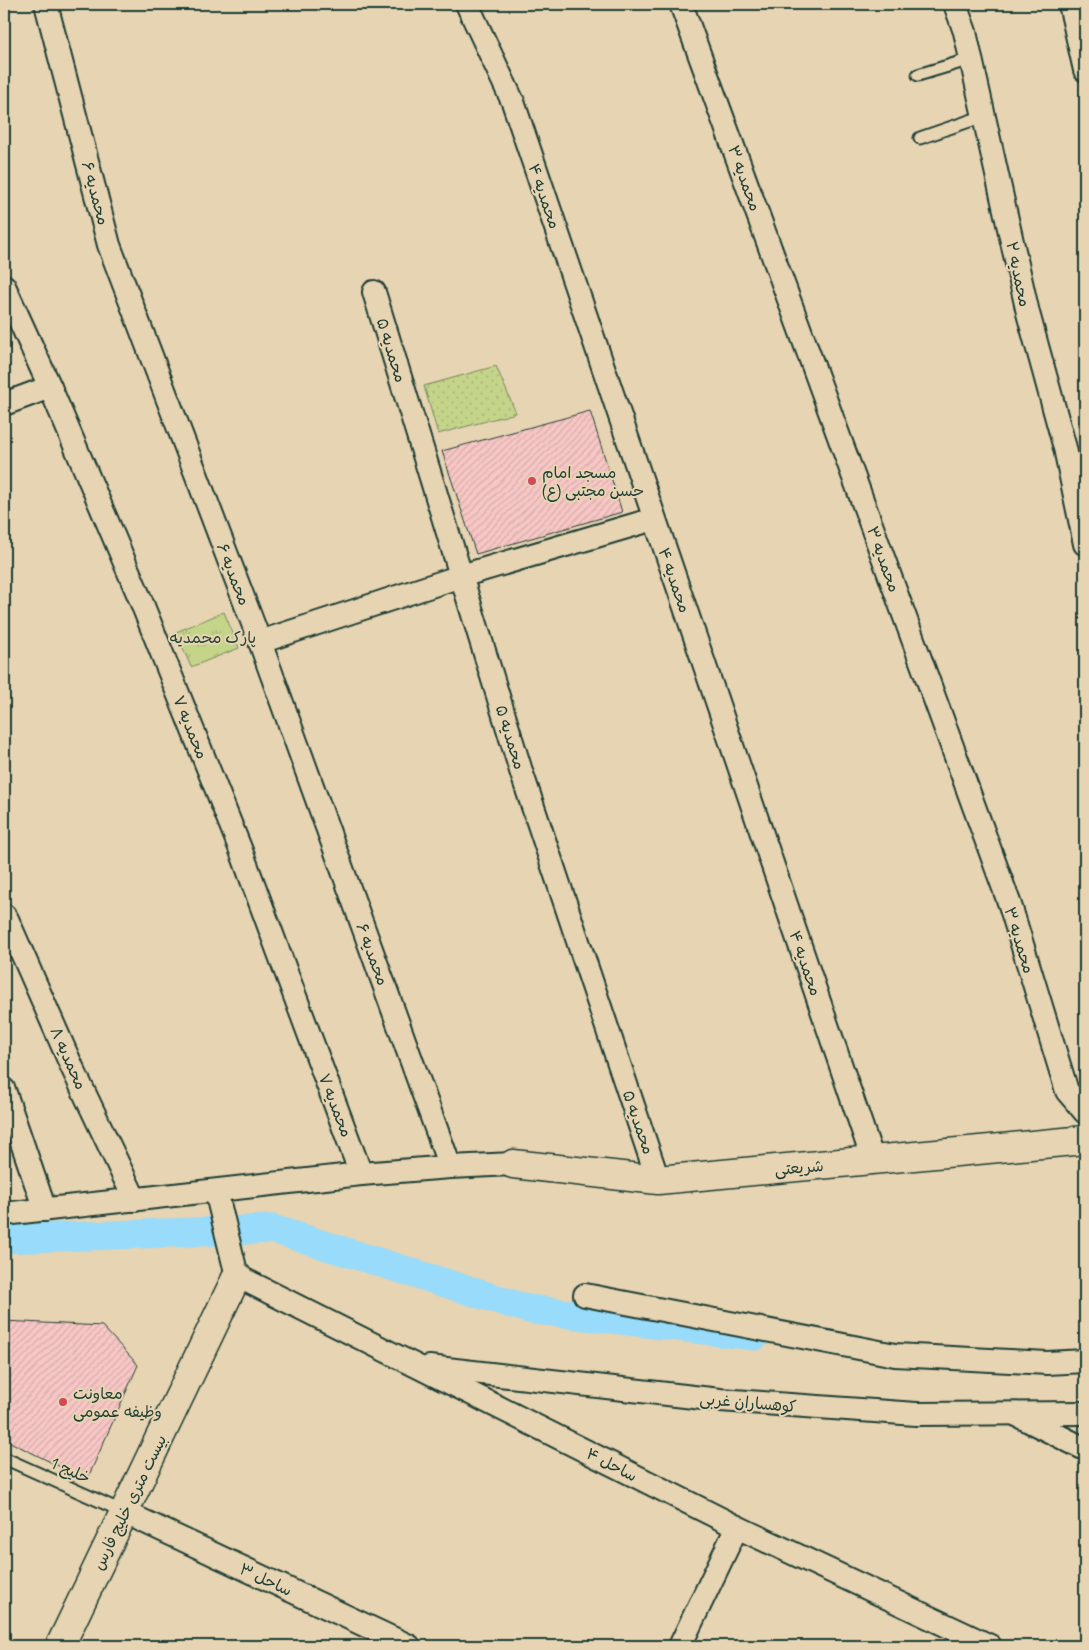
<svg xmlns="http://www.w3.org/2000/svg" width="1089" height="1650" font-family="Delius,'Playpen Sans Arabic',sans-serif">
	<style>
		.grass { fill: url(#grass-dots); stroke: #72885e }
		.park { fill: url(#park-tufts); stroke: #72885e }
		.lines { fill: none; stroke-linecap: round; stroke-linejoin: round }
		.canal { stroke: #98dbfa; stroke-width: 29 }
		.building { fill: url(#building-hatch); stroke: #1f3d34 }
		.lane-casing { stroke: #1f3d34; stroke-width: 15 }
		.street-casing { stroke: #1f3d34; stroke-width: 26 }
		.secondary-casing { stroke: #1f3d34; stroke-width: 31 }
		.lane { stroke: #e7d4b2; stroke-width: 11 }
		.street { stroke: #e7d4b2; stroke-width: 22 }
		.secondary { stroke: #e7d4b2; stroke-width: 28 }
		.poi-dot { fill: #d1495b; stroke: #e7d4b2; stroke-width: 2 }
		.labels { text-anchor: middle; stroke-width: 4; stroke-linejoin: round; paint-order: stroke }
		.street-label { font-size: 16px; fill: #1f3d34; stroke: #e7d4b2 }
		.poi-label { font-size: 16px; fill: #1f3d34; stroke: #e7d4b2; text-anchor: start }
		.park-label { font-size: 16px; fill: #274538; stroke: #e7d4b2 }
	</style>
	<defs>
		<pattern id="grass-dots" width="8" height="8" patternUnits="userSpaceOnUse" patternTransform="scale(1.25)"><rect width="8" height="8" fill="#c4d489"/><path d="M2 2h.1M6 6h.1" fill="none" stroke="#a8b777" stroke-width="1.8" stroke-linecap="round"/></pattern>
		<pattern id="park-tufts" width="24" height="20" patternUnits="userSpaceOnUse" patternTransform="scale(1.25)"><rect width="24" height="20" fill="#c4d489"/><path d="M3 7l-1-3M5 7V3M7 7l1-3M15 17l-1-3M17 17v-4M19 17l1-3" fill="none" stroke="#a8b777"/></pattern>
		<pattern id="building-hatch" width="6" height="6" patternUnits="userSpaceOnUse" patternTransform="scale(1.25)"><rect width="6" height="6" fill="#f8c7c5"/><path d="M-1 1l2-2M0 6l6-6M5 7l2-2" fill="none" stroke="#d4acaa"/></pattern>
	</defs>
	<rect width="100%" height="100%" fill="#e7d4b2"/>
	<filter id="ink" filterUnits="userSpaceOnUse"><feTurbulence type="fractalNoise" baseFrequency=".02" numOctaves="2"/><feDisplacementMap in="SourceGraphic" scale="10" xChannelSelector="R" yChannelSelector="G"/><feConvolveMatrix kernelMatrix="1 2 1 2 8 2 1 2 1" color-interpolation-filters="sRGB"/></filter>
	<g filter="url(#ink)">
		<path class="grass" d="M496 366 516 413 438 434 424 386Z"/>
		<path class="park" d="M224 612 239 648 191 667 176 632Z"/>
		<g class="lines">
			<path class="canal" d="M4 1239 273 1229 528 1309 755 1336"/>
		</g>
		<g class="building">
			<path d="M590 411 622 512 476 554 442 451Z"/>
			<path d="M4 1321 102 1326 138 1365 87 1480 4 1439Z"/>
		</g>
		<g class="lines">
			<defs>
				<g id="lane">
					<path d="M918 75 971 59"/>
					<path d="M920 138 984 116"/>
					<path d="M4 1458 124 1512"/>
				</g>
				<g id="street">
					<path d="M46 4 109 245 260 642 450 1167"/>
					<path d="M467 4 513 102 873 1160"/>
					<path d="M681 4 1010 905 1067 1091 1085 1112"/>
					<path d="M955 4 965 32 1028 313 1065 448 1085 544"/>
					<path d="M1070 4 1085 70"/>
					<path d="M4 286 50 387 139 596 240 848 361 1174"/>
					<path d="M374 292 521 771 658 1180"/>
					<path d="M4 404 50 387"/>
					<path d="M260 642 461 576 654 519"/>
					<path d="M4 915 7 919 72 1067 135 1200"/>
					<path d="M4 1090 45 1210"/>
					<path d="M216 1191 237 1276 737 1527 990 1646"/>
					<path d="M4 1214 361 1174 450 1167 513 1164"/>
					<path d="M585 1295 895 1355 1047 1363 1085 1361"/>
					<path d="M429 1367 720 1400 916 1414 1085 1413"/>
					<path d="M1017 1415 1085 1449"/>
					<path d="M124 1512 409 1646"/>
					<path d="M680 1646 737 1527"/>
				</g>
				<g id="secondary">
					<path d="M513 1164 658 1180 1085 1140"/>
					<path d="M60 1646 237 1276"/>
				</g>
			</defs>
			<use href="#lane" class="lane-casing"/>
			<use href="#street" class="street-casing"/>
			<use href="#secondary" class="secondary-casing"/>
			<use href="#lane" class="lane"/>
			<use href="#street" class="street"/>
			<use href="#secondary" class="secondary"/>
		</g>
	</g>
	<g class="poi-dot">
		<circle cx="532" cy="481" r="5"/>
		<circle cx="63" cy="1402" r="5"/>
	</g>
	<g class="labels">
		<g class="street-label">
			<text transform="translate(745 178) rotate(70)" y="6">محمدیه ۳</text>
			<text transform="translate(96 193) rotate(75)" y="6">محمدیه ۶</text>
			<text transform="translate(545 196) rotate(71)" y="6">محمدیه ۴</text>
			<text transform="translate(1019 274) rotate(78)" y="6">محمدیه ۲</text>
			<text transform="translate(392 350) rotate(73)" y="6">محمدیه ۵</text>
			<text transform="translate(884 559) rotate(70)" y="6">محمدیه ۳</text>
			<text transform="translate(234 574) rotate(69)" y="6">محمدیه ۶</text>
			<text transform="translate(675 580) rotate(71)" y="6">محمدیه ۴</text>
			<text transform="translate(191 727) rotate(68)" y="6">محمدیه ۷</text>
			<text transform="translate(511 737) rotate(73)" y="6">محمدیه ۵</text>
			<text transform="translate(1020 940) rotate(73)" y="6">محمدیه ۳</text>
			<text transform="translate(373 954) rotate(70)" y="6">محمدیه ۶</text>
			<text transform="translate(806 963) rotate(71)" y="6">محمدیه ۴</text>
			<text transform="translate(69 1058) rotate(66)" y="6">محمدیه ۸</text>
			<text transform="translate(336 1105) rotate(69)" y="6">محمدیه ۷</text>
			<text transform="translate(639 1122) rotate(71)" y="6">محمدیه ۵</text>
			<text transform="translate(799 1167) rotate(-5)" y="6">شریعتی</text>
			<text transform="translate(748 1402) rotate(5)" y="6">کوهساران غربی</text>
			<text transform="translate(612 1464) rotate(27)" y="6">ساحل ۴</text>
			<text transform="translate(71 1470) rotate(24)" y="6">خليج 1</text>
			<text transform="translate(129 1502) rotate(-64)" y="6">بیست متری خلیج فارس</text>
			<text transform="translate(266 1579) rotate(25)" y="6">ساحل ۳</text>
		</g>
		<g class="poi-label">
			<text x="542" y="478">مسجد امام<tspan x="542" dy="18">حسن مجتبی (ع)</tspan></text>
			<text x="73" y="1399">معاونت<tspan x="73" dy="18">وظیفه عمومی</tspan></text>
		</g>
		<g class="park-label">
			<text x="213" y="643">پارک محمدیه</text>
		</g>
	</g>
	<rect width="1089" height="1650" fill="none" stroke="#e7d4b2" stroke-width="20"/>
	<rect x="10" y="10" width="1069" height="1630" fill="none" stroke="#1f3d34" stroke-width="2" filter="url(#ink)"/>
</svg>
